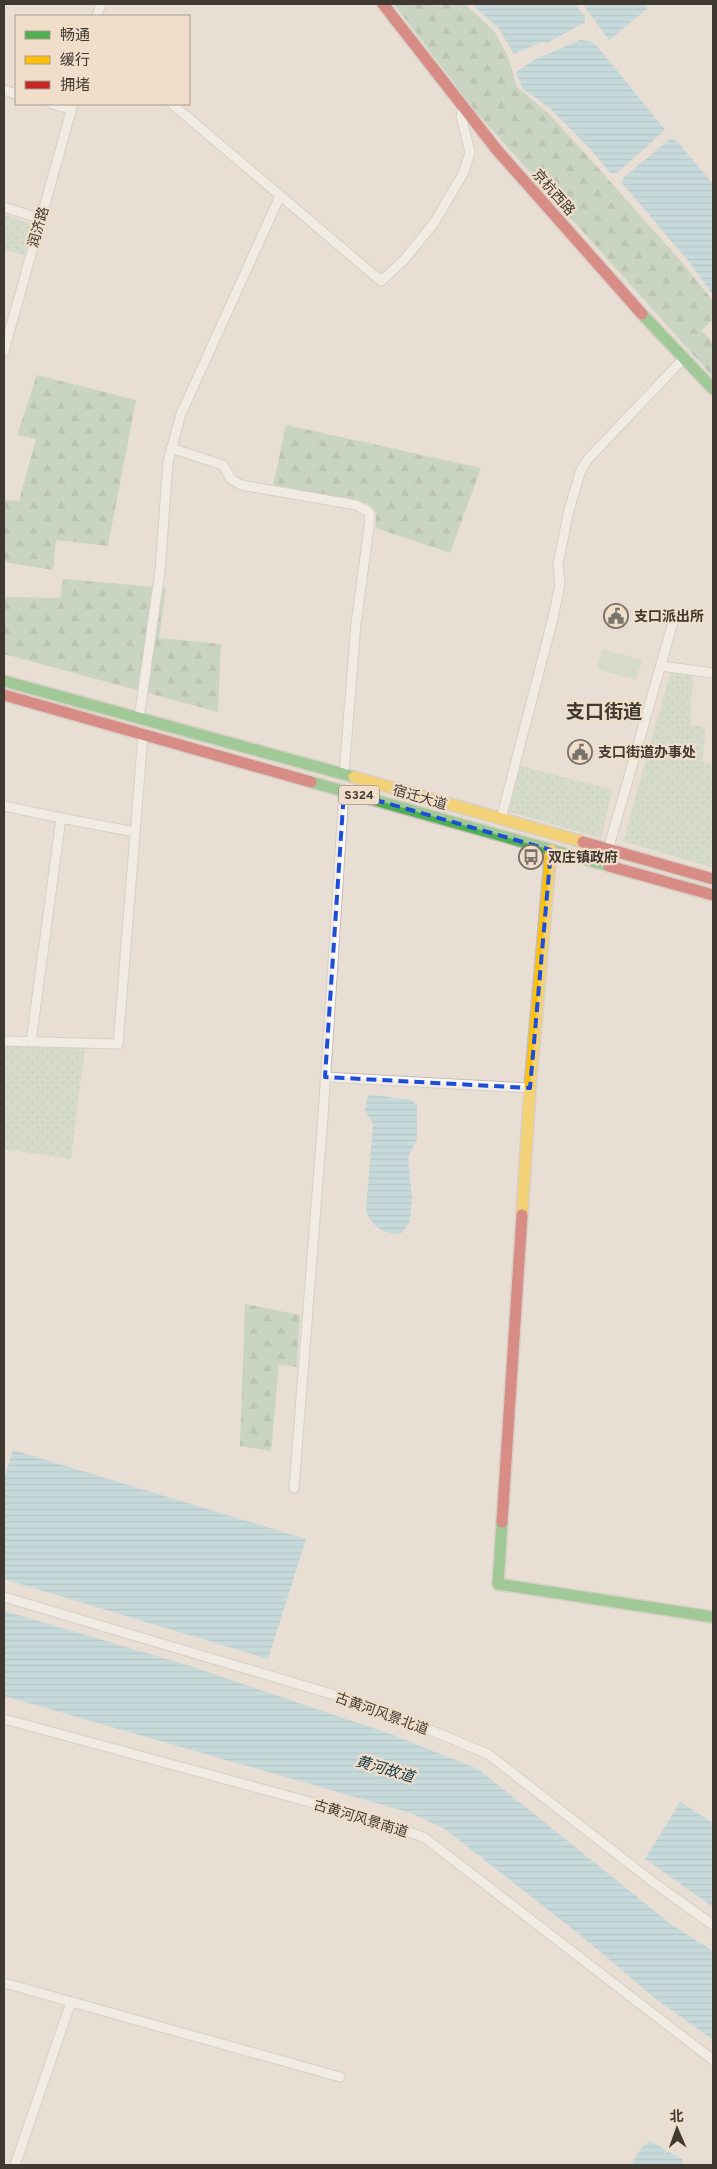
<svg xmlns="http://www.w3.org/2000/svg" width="717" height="2169" font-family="Overpass,'Noto Sans SC',sans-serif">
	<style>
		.forest { fill: url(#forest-firs) }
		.park { fill: url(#park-dots) }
		.pitch { fill: #bed6c0 }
		.water { fill: url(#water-rules) }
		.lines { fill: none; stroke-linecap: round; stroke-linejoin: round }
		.street-casing { stroke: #c5bdb4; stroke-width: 11 }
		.fast-casing { stroke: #c5bdb4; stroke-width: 14 }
		.slow-casing { stroke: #c5bdb4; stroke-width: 14 }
		.jam-casing { stroke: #c5bdb4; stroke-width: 14 }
		.street { stroke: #fcfaf8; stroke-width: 9 }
		.fast { stroke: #4caf50; stroke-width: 11 }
		.slow { stroke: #ffc107; stroke-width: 11 }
		.jam { stroke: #c62828; stroke-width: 11 }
		.marked { fill: none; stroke: #1d4ed8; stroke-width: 4; stroke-dasharray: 10 6; stroke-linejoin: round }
		.labels { text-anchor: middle; stroke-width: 4.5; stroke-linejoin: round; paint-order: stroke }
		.shield { fill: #f0decb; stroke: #756a5f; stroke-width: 1 }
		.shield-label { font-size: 12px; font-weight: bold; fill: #403931 }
		.street-label { font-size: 14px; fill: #403931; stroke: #f0decb }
		.poi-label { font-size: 14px; font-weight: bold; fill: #403931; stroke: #f0decb; text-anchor: start }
		.water-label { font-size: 15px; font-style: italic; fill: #103643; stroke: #f0decb }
		.district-label { font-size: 19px; font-weight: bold; fill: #403931; stroke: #f0decb }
	</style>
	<defs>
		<pattern id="forest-firs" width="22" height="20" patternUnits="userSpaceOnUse" patternTransform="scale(1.25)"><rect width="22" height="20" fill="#a7c8ae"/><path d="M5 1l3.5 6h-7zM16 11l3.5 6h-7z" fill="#89a38e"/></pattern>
		<pattern id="park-dots" width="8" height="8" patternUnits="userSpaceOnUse" patternTransform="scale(1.25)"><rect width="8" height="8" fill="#bed6c0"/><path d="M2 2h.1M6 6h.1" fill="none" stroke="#a4b8a5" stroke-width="1.8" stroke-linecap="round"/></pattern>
		<pattern id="water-rules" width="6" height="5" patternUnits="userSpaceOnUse" patternTransform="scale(1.25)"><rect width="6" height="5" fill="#9dd3e5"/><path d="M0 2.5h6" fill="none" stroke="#81acba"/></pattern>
	</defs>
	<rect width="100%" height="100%" fill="#e8ded3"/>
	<g class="forest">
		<path d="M394 4H432L437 6 442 4H465L494 31 508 56 517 87 549 114 584 152 679 259 713 301V319L701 331 713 342V377L476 112Z"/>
		<path d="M37 375 136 400 108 546 56 540 53 570 4 562V500L19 501 36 439 17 435Z"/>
		<path d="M286 425 481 468 450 553 376 528V512L366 503 273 486Z"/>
		<path d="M63 579 166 588 159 638 221 644 218 712 4 654V597L60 598Z"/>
		<path d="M245 1304 300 1315 297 1367 279 1365 271 1451 240 1446Z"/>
	</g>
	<g class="park">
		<path d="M4 215 31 224 32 228 24 255 4 250Z"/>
		<path d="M671 671 693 674 690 725 706 727 702 762 713 764V868L623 841Z"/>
		<path d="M517 765 610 789 612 792 601 838 506 811Z"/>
		<path d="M4 1046 85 1048 71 1159 4 1149Z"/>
	</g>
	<path class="pitch" d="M602 649 642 660 636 680 597 669Z"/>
	<g class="water">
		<path d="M472 4H575L585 16V22L547 43 541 42 514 54 499 29Z"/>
		<path d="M583 4H645L648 8 609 40Z"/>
		<path d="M580 40 589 41 597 46 665 130 617 173H610L593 152 550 108 523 89 516 72 532 61Z"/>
		<path d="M670 139 677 141 713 184V295L690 263 622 183 623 178Z"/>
		<path d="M374 1095 411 1100 417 1105V1139L408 1158 412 1198 410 1221 402 1233C385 1236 371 1226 366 1210L373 1124 365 1110 368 1096Z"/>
		<path d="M13 1450 306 1539 268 1659 4 1579V1480Z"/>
		<path d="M4 1611 190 1666 393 1735 478 1769 672 1925 713 1951V2040L656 1999 580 1935 445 1829 411 1813 4 1696Z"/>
		<path d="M680 1802 713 1823V1907L645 1859Z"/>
		<path d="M650 2141 683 2160 682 2165H631L641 2148Z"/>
	</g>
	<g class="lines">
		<defs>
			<g id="street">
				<path d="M97 16 101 4"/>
				<path d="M4 90 16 94"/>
				<path d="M52 104 71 109"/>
				<path d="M172 104 381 281 403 261 434 223 464 172 470 152 461 116 463 109"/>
				<path d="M4 207 41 219"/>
				<path d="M4 351 73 104"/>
				<path d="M171 448 223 465 231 479 241 485 356 505 369 512 370 520 356 623 344 774"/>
				<path d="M661 666 713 673"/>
				<path d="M139 718 160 571 168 462 181 414 280 196"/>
				<path d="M4 806 61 818"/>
				<path d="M501 819 553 618 560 584 558 564 569 510 581 470 588 459 684 358"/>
				<path d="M604 864 673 622"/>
				<path d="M4 1041 118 1044 143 735"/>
				<path d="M31 1042 61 818 135 832"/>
				<path d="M325 1077 530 1088"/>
				<path d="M294 1488 323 1117 344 791"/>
				<path d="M4 1597 372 1706 488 1754 657 1885 713 1925"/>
				<path d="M4 1719 380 1821 425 1838 713 2060"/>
				<path d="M4 1983 340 2077"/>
				<path d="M15 2165 71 2002"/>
			</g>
			<g id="fast">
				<path d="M642 314 713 389"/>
				<path d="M4 681 354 777"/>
				<path d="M311 782 609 866"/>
				<path d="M502 1522 498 1584 713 1617"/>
			</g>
			<g id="slow">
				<path d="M354 777 583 842"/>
				<path d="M522 1215 530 1088 551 850"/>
			</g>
			<g id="jam">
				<path d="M383 4 497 150 642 314"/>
				<path d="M4 695 311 782"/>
				<path d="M583 842 713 879"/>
				<path d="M609 866 713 895"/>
				<path d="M502 1522 522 1215"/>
			</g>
		</defs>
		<use href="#street" class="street-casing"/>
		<use href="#fast" class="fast-casing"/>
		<use href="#slow" class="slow-casing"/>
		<use href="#jam" class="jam-casing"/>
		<use href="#street" class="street"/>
		<use href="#fast" class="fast"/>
		<use href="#slow" class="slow"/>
		<use href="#jam" class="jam"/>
	</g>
	<path d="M0 0H717V2169H0ZM344 791 551 850 530 1088 325 1077Z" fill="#e8ded3" fill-opacity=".55" fill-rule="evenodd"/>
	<path class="marked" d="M344 791 551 850 530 1088 325 1077Z"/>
	<defs>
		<symbol id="civic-ring" viewBox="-11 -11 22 22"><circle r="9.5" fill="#f0decb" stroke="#7b736a" stroke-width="1.5"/><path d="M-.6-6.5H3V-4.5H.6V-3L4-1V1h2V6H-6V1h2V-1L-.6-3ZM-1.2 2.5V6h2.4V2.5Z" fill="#7b736a"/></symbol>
		<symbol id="bus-ring" viewBox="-11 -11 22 22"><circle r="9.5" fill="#f0decb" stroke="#7b736a" stroke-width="1.5"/><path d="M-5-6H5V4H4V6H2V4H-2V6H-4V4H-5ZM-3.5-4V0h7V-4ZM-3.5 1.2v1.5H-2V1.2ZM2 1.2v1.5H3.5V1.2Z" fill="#7b736a"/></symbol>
	</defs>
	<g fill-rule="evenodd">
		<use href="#civic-ring" x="602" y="602" width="28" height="28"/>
		<use href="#civic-ring" x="566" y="738" width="28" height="28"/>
		<use href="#bus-ring" x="517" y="843" width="28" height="28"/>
	</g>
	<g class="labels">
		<rect class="shield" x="339" y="785.5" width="40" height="19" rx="4"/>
		<g class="shield-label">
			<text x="359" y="799">S324</text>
		</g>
		<g class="street-label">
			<text transform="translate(554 192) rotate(49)" y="5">京杭西路</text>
			<text transform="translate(38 227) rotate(-74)" y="5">润济路</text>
			<text transform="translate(420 797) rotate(16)" y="5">宿迁大道</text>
			<text transform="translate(382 1713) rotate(20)" y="5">古黄河风景北道</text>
			<text transform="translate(361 1818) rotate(17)" y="5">古黄河风景南道</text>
		</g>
		<g class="poi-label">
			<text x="634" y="621">支口派出所</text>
			<text x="598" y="757">支口街道办事处</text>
			<text x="548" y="862">双庄镇政府</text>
		</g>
		<g class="water-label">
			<text transform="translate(385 1769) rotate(16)" y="5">黄河故道</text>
		</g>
		<g class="district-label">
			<text x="604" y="718">支口街道</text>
		</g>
	</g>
	<rect width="717" height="2169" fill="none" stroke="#403931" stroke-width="10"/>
	<rect x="15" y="15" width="175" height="90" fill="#f0decb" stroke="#aa9c8d"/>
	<rect x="25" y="31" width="25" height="8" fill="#4caf50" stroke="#aa9c8d"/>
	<text x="60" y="40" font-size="15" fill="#403931">畅通</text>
	<rect x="25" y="56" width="25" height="8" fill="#ffc107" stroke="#aa9c8d"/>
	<text x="60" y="65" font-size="15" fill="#403931">缓行</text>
	<rect x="25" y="81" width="25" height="8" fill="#c62828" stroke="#aa9c8d"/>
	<text x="60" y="90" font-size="15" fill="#403931">拥堵</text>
	<g transform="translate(677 2129) rotate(358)" stroke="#f0decb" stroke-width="4" paint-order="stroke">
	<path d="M0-4L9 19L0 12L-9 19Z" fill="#403931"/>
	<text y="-8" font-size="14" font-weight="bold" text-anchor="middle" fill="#403931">北</text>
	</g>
</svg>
